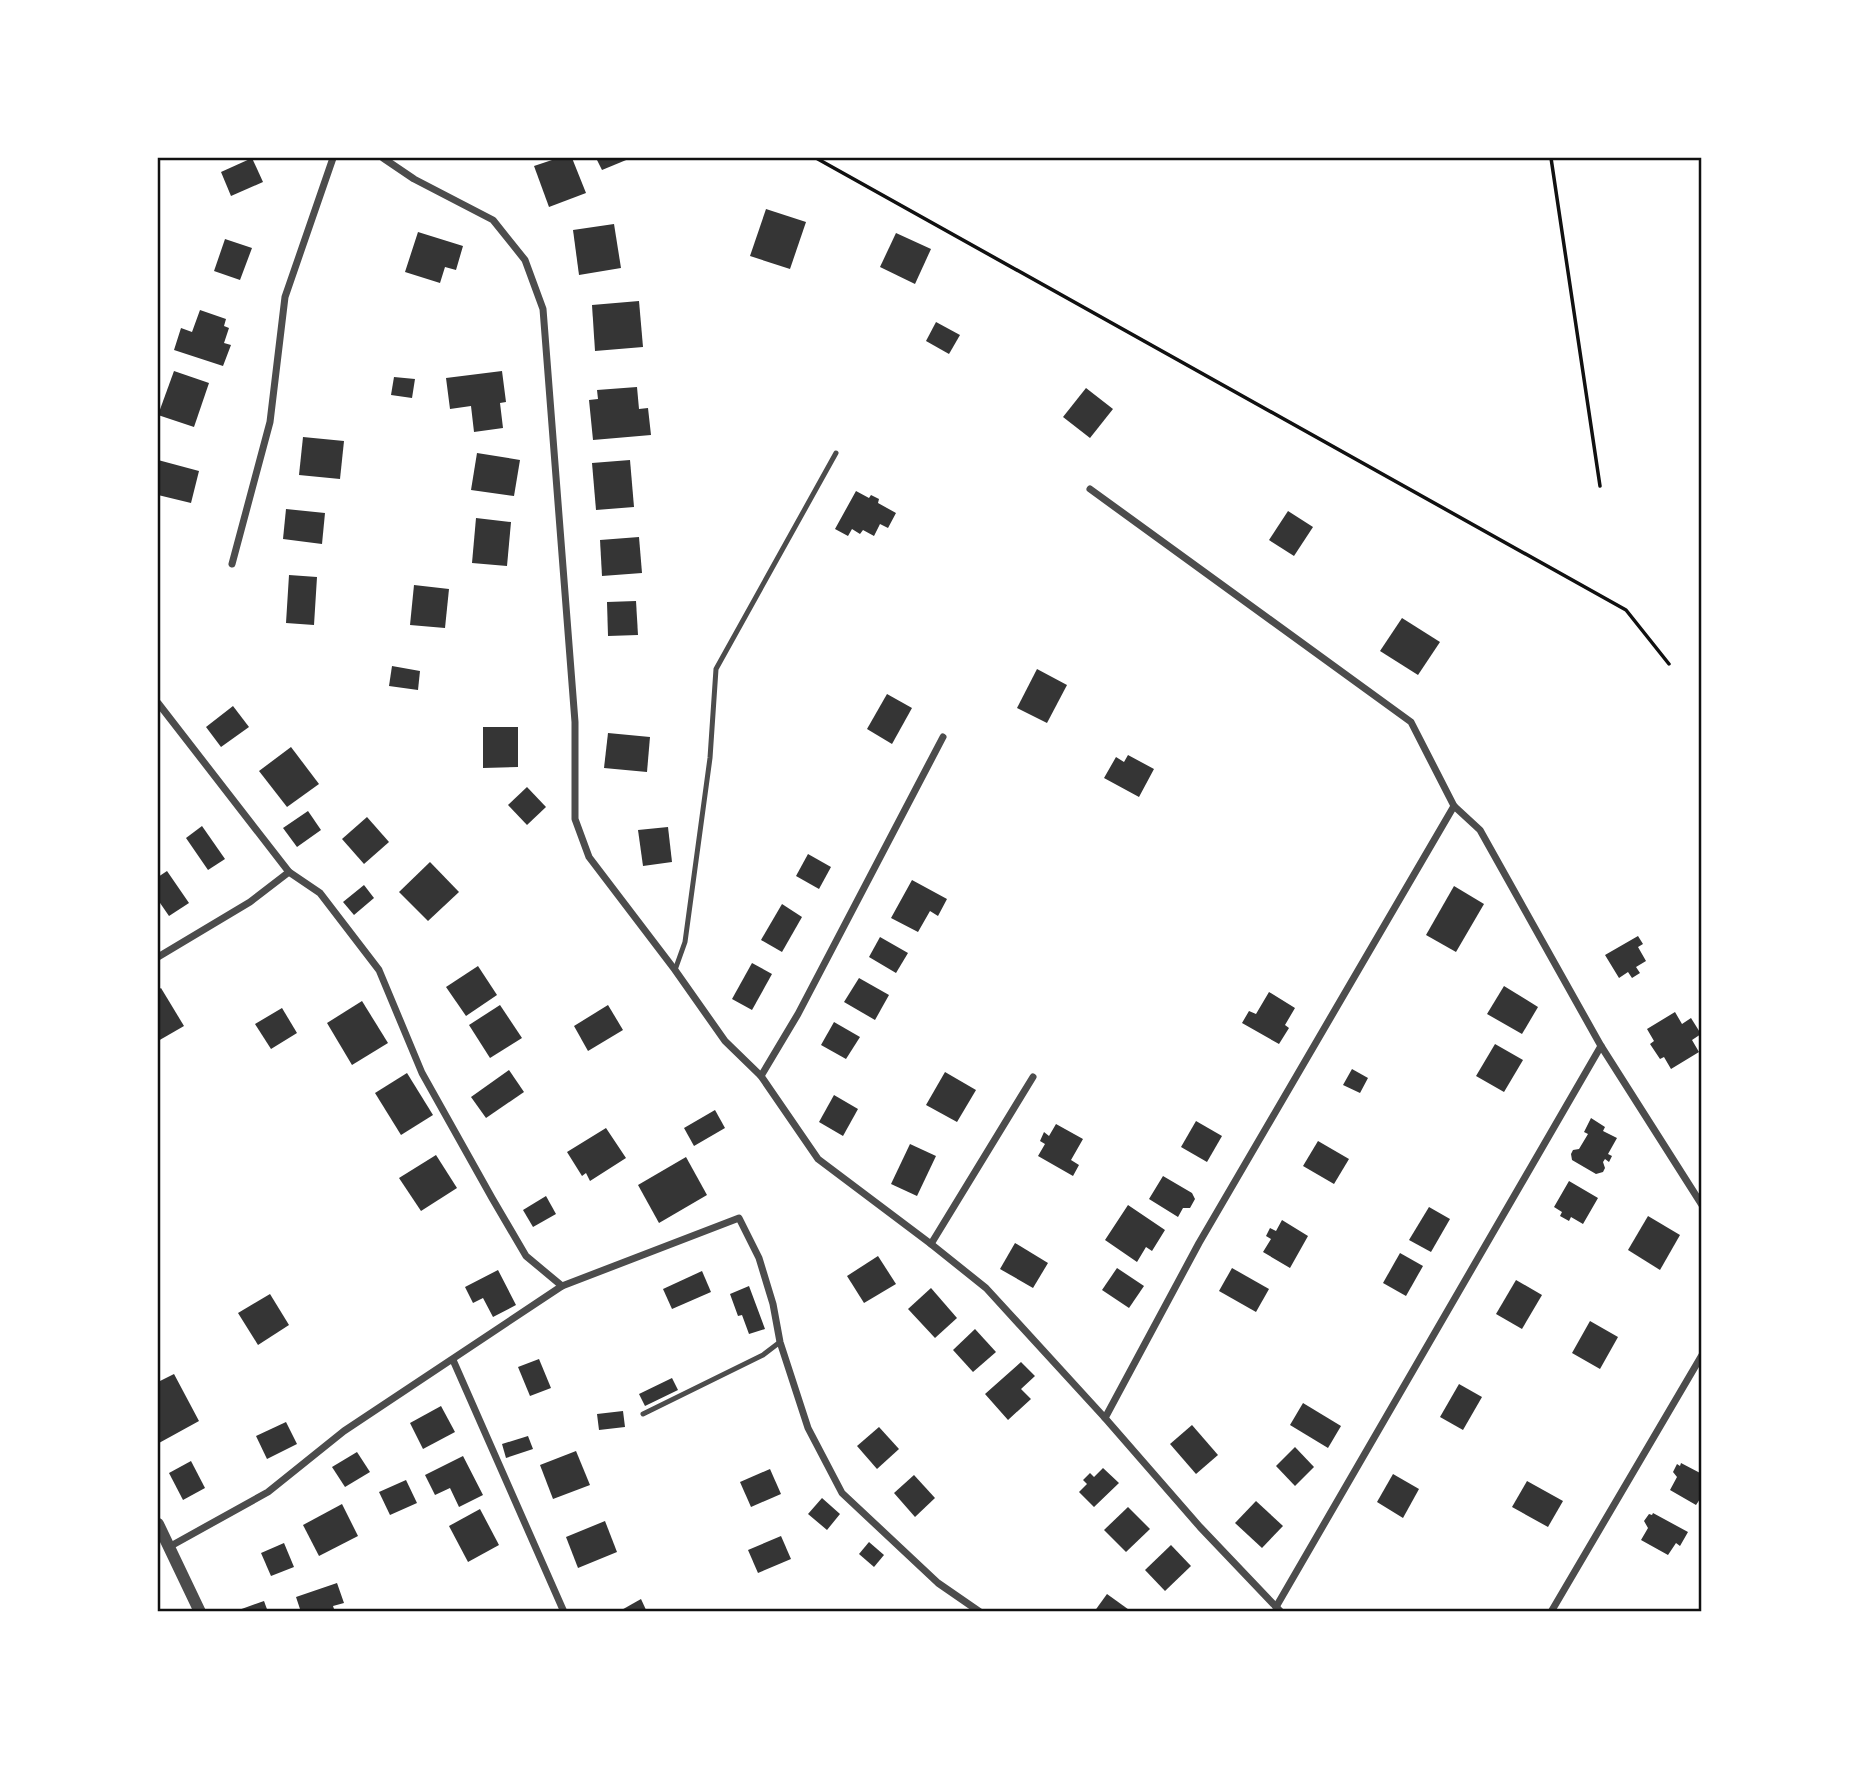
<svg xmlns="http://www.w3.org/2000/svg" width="1859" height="1769" font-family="'Nunito Sans',sans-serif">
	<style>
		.building { fill: #353535 }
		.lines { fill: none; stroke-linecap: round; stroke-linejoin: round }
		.path { stroke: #111; stroke-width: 3.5 }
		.service { stroke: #4c4c4c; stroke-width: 5 }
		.minor { stroke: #4c4c4c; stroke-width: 7 }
		.tertiary { stroke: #4c4c4c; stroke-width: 12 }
		.neatline { fill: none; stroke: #111; stroke-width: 2.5 }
	</style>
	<rect width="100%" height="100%" fill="#fff"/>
	<g class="building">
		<path d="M252 158 263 182 231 196 221 172Z"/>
		<path d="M558 158H572L586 193 549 207 534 166Z"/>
		<path d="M596 158H631L602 170Z"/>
		<path d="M766 209 806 222 790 269 750 256Z"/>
		<path d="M614 224 621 268 579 275 573 230Z"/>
		<path d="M418 232 463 246 456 270 445 267 440 283 405 272Z"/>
		<path d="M896 233 931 249 915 284 880 267Z"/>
		<path d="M225 239 252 248 240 280 214 271Z"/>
		<path d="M639 301 643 347 595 351 592 305Z"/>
		<path d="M200 310 226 319 224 326 229 328 224 343 231 345 223 366 174 350 181 328 192 332Z"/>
		<path d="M936 322 960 335 949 354 926 341Z"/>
		<path d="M174 371 209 383 194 427 158 415Z"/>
		<path d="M502 371 506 402 500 403 503 428 474 432 471 406 450 409 446 378Z"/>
		<path d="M394 377 415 379 412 398 391 395Z"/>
		<path d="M637 387 639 409 648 408 651 435 593 440 589 400 598 399 597 390Z"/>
		<path d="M1086 388 1113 409 1090 438 1063 417Z"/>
		<path d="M303 437 344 441 340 479 299 475Z"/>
		<path d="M477 453 520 460 514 496 471 490Z"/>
		<path d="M158 460 199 471 191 503 158 495Z"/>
		<path d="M630 460 634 507 596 510 592 463Z"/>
		<path d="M856 491 869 498 871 495 879 499 878 503 896 513 888 528 880 524 874 536 863 530 860 534 852 529 848 536 835 529Z"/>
		<path d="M286 509 325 513 322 544 283 539Z"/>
		<path d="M1288 511 1313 527 1294 556 1269 540Z"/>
		<path d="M476 518 511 522 507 566 472 563Z"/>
		<path d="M639 537 642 573 602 576 600 540Z"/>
		<path d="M289 575 317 577 314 625 286 623Z"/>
		<path d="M414 585 449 589 445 628 410 625Z"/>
		<path d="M636 601 638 635 608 636 607 602Z"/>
		<path d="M1402 618 1440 642 1418 675 1380 651Z"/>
		<path d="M392 666 420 671 418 690 389 686Z"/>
		<path d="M1037 669 1067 685 1047 723 1017 708Z"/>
		<path d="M887 694 912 708 892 744 867 729Z"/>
		<path d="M233 706 249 727 221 747 206 727Z"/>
		<path d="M483 727H518V767L483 768Z"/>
		<path d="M608 733 650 737 647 772 604 768Z"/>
		<path d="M291 747 319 784 287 807 259 771Z"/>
		<path d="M1128 755 1154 769 1139 797 1104 778 1116 757 1124 762Z"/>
		<path d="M527 787 546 807 527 825 508 805Z"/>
		<path d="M308 811 321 830 297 847 283 828Z"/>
		<path d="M367 817 389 842 364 864 342 839Z"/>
		<path d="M202 826 225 859 208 870 186 838Z"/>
		<path d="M668 827 672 862 643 866 638 830Z"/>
		<path d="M808 854 831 867 819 889 796 876Z"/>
		<path d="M430 862 459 892 428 921 399 892Z"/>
		<path d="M167 871 189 903 169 916 158 900V877Z"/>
		<path d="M912 880 947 899 938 916 930 911 918 932 891 918Z"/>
		<path d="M364 885 374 898 354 915 343 902Z"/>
		<path d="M1454 886 1484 904 1456 952 1426 935Z"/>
		<path d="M782 904 802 917 782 952 761 940Z"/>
		<path d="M1638 936 1643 944 1638 947 1646 961 1636 967 1640 973 1632 978 1628 972 1619 978 1605 955Z"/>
		<path d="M880 937 908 953 896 973 869 957Z"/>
		<path d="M752 963 772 974 752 1010 732 999Z"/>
		<path d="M478 966 497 995 466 1016 446 987Z"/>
		<path d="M859 978 889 995 875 1020 844 1002Z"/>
		<path d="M1504 986 1538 1007 1522 1034 1487 1014Z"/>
		<path d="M161 988 184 1026 158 1041V990Z"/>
		<path d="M1269 992 1295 1008 1285 1025 1289 1028 1279 1044 1242 1023 1249 1011 1256 1014Z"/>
		<path d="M362 1001 388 1043 352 1065 327 1023Z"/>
		<path d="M500 1005 522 1038 490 1058 469 1025Z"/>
		<path d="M608 1005 623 1030 588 1051 574 1026Z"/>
		<path d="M282 1008 297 1033 271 1049 255 1024Z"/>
		<path d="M1675 1012 1682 1024 1691 1018 1701 1034 1692 1040 1699 1052 1671 1069 1664 1057 1660 1059 1650 1044 1654 1041 1647 1029Z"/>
		<path d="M834 1022 860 1037 846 1059 821 1045Z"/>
		<path d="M1495 1044 1523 1060 1504 1092 1476 1076Z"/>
		<path d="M1352 1069 1368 1078 1360 1093 1343 1085Z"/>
		<path d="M509 1070 524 1092 486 1118 471 1097Z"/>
		<path d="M945 1072 976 1090 957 1122 926 1105Z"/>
		<path d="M407 1073 433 1115 401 1135 375 1093Z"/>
		<path d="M834 1095 858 1109 843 1136 819 1122Z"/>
		<path d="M715 1110 725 1128 694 1146 684 1128Z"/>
		<path d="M1591 1118 1605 1127 1603 1131 1617 1138 1608 1154 1612 1156 1609 1162 1605 1159 1603 1162 1605 1168 1603 1172 1596 1174 1572 1160 1571 1154 1573 1150 1579 1149 1588 1134 1584 1132Z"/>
		<path d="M1196 1121 1222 1136 1207 1162 1181 1147Z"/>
		<path d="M1056 1124 1083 1139 1071 1160 1079 1165 1073 1176 1038 1156 1045 1144 1040 1141 1044 1132 1049 1136Z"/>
		<path d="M606 1128 626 1158 590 1181 586 1173 582 1176 567 1152Z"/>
		<path d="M1318 1141 1349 1159 1334 1184 1303 1166Z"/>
		<path d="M910 1144 936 1156 917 1196 891 1184Z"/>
		<path d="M436 1155 457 1188 421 1211 399 1178Z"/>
		<path d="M686 1157 707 1195 659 1223 638 1185Z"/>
		<path d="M1163 1176 1192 1193 1195 1199 1190 1208H1183L1178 1217 1149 1199Z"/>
		<path d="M1569 1181 1598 1198 1583 1224 1571 1217 1569 1221 1560 1216 1562 1212 1554 1207Z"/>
		<path d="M546 1196 556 1214 533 1227 523 1210Z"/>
		<path d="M1128 1205 1165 1230 1152 1251 1146 1247 1137 1262 1105 1240Z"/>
		<path d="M1429 1207 1450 1219 1431 1252 1409 1240Z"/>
		<path d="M1648 1216 1680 1235 1660 1270 1628 1250Z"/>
		<path d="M1282 1220 1308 1236 1290 1268 1263 1252 1271 1239 1266 1236 1270 1228 1276 1231Z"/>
		<path d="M1015 1243 1048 1263 1033 1288 1000 1269Z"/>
		<path d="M1400 1253 1423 1266 1406 1296 1383 1283Z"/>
		<path d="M878 1256 896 1284 864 1303 847 1276Z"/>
		<path d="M1117 1268 1144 1286 1129 1308 1102 1290Z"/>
		<path d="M1232 1268 1269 1289 1256 1312 1219 1291Z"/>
		<path d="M498 1270 516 1305 493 1317 483 1298 473 1303 465 1287Z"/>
		<path d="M702 1271 711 1292 672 1309 663 1289Z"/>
		<path d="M1516 1280 1542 1295 1522 1329 1496 1314Z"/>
		<path d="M749 1286 765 1329 749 1334 742 1315 738 1316 730 1294Z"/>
		<path d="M931 1288 957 1318 935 1338 908 1309Z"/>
		<path d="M270 1294 289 1325 258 1345 238 1313Z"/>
		<path d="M1590 1321 1618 1337 1600 1369 1572 1353Z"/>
		<path d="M975 1329 996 1352 973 1372 953 1350Z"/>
		<path d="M539 1359 551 1388 530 1396 518 1367Z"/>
		<path d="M1021 1362 1035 1376 1021 1389 1031 1399 1008 1420 985 1394Z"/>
		<path d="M174 1374 199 1421 159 1443 158 1382Z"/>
		<path d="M672 1378 678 1390 645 1406 639 1394Z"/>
		<path d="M1459 1384 1482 1397 1463 1430 1440 1417Z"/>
		<path d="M1303 1403 1341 1426 1328 1448 1290 1425Z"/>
		<path d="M441 1406 455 1432 423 1449 410 1423Z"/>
		<path d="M623 1411 625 1427 599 1430 597 1414Z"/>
		<path d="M286 1422 297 1444 267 1459 256 1436Z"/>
		<path d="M1192 1425 1218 1455 1196 1474 1170 1444Z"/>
		<path d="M879 1427 899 1449 877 1469 857 1446Z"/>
		<path d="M528 1436 533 1449 506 1458 502 1444Z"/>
		<path d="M1295 1447 1314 1467 1295 1486 1276 1466Z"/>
		<path d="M576 1451 590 1485 553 1499 540 1465Z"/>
		<path d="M357 1452 370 1472 345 1487 332 1467Z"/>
		<path d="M463 1456 483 1495 459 1507 450 1488 435 1495 425 1475Z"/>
		<path d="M191 1461 205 1488 183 1500 169 1473Z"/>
		<path d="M1681 1463 1702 1474V1496L1696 1505 1670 1490 1677 1477 1673 1472 1677 1464 1680 1466Z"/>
		<path d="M1103 1468 1119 1483 1094 1507 1079 1492 1087 1484 1083 1480 1090 1473 1094 1477Z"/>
		<path d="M770 1469 781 1494 751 1507 740 1482Z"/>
		<path d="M1393 1474 1419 1489 1403 1518 1377 1502Z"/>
		<path d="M914 1475 935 1498 915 1517 894 1493Z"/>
		<path d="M406 1480 417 1503 390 1515 379 1492Z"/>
		<path d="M1527 1481 1563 1501 1548 1527 1512 1507Z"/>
		<path d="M822 1498 840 1514 827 1530 808 1514Z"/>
		<path d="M1256 1501 1283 1526 1262 1548 1235 1523Z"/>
		<path d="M342 1504 358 1536 319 1556 303 1525Z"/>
		<path d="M1128 1507 1150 1529 1126 1552 1104 1530Z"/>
		<path d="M480 1509 499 1545 468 1562 449 1526Z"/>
		<path d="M1653 1513 1688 1532 1680 1546 1676 1543 1668 1555 1641 1540 1648 1528 1644 1521 1649 1514 1652 1515Z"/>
		<path d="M605 1521 617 1552 578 1568 566 1537Z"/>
		<path d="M781 1536 791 1559 758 1573 748 1550Z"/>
		<path d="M869 1542 884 1555 874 1567 859 1554Z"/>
		<path d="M284 1543 294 1567 271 1576 261 1553Z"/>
		<path d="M1171 1545 1191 1566 1165 1591 1145 1570Z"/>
		<path d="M337 1583 344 1603 333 1606 335 1612H301L296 1597Z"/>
		<path d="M1107 1594 1132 1612H1094Z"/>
		<path d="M641 1599 647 1612H618Z"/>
		<path d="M264 1601 268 1612H236V1611Z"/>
	</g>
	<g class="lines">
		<g class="path">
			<path d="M816 158 1626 610 1669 664"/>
			<path d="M1551 158 1600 486"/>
		</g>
		<g class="service">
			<path d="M675 970 685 942 710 758 716 669 836 453"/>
			<path d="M643 1414 763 1355 780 1342"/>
		</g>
		<g class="minor">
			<path d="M383 158 414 179 493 220 525 260 543 309 575 722V819L589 857 675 970 725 1041 761 1076 818 1159 931 1244 986 1288 1105 1418 1200 1527 1281 1612"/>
			<path d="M1090 489 1411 722 1454 806 1480 830 1601 1046 1702 1205"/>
			<path d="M232 564 270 422 285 297 333 158"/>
			<path d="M158 703 289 872 320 893 379 970 422 1073 492 1198 526 1256 562 1286 739 1218 759 1258 773 1304 780 1342 808 1428 842 1493 938 1583 980 1612"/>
			<path d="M158 957 250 902 289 872"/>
			<path d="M761 1076 798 1014 943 737"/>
			<path d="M931 1244 1033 1077"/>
			<path d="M453 1360 564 1612"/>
			<path d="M1105 1418 1199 1243 1454 806"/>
			<path d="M169 1547 268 1492 344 1431 562 1286"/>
			<path d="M1276 1607 1601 1046"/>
			<path d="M1551 1612 1702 1355"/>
		</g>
		<path class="tertiary" d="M158 1524 200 1612"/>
	</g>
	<rect width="1859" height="1769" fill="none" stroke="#ffffff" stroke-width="318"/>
	<rect x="159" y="159" width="1541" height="1451" class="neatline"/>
</svg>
